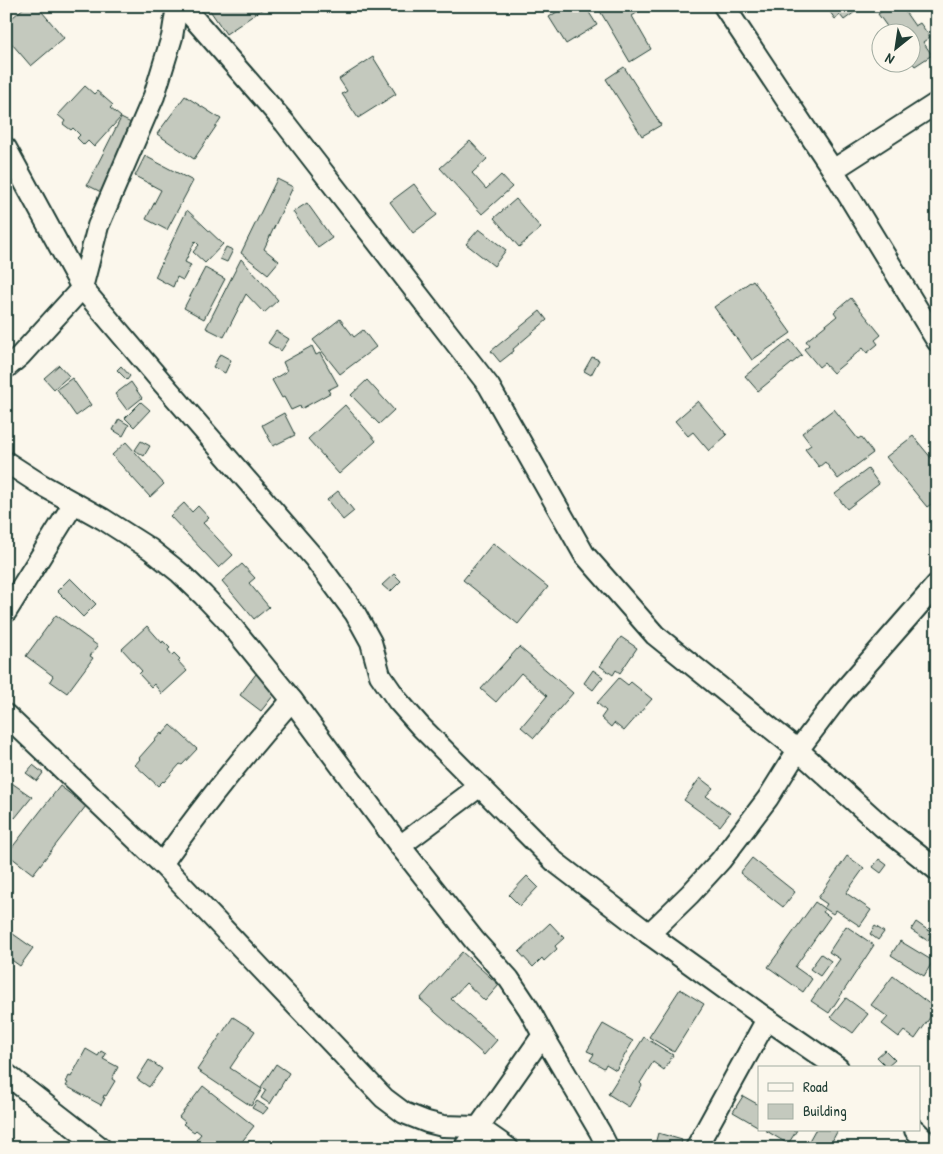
<svg xmlns="http://www.w3.org/2000/svg" width="943" height="1154" font-family="'Patrick Hand',sans-serif">
	<style>
		.building { fill: #c4c9be; stroke: #1f3d34 }
		.lines { fill: none; stroke-linecap: round; stroke-linejoin: round }
		.minor-casing { stroke: #1f3d34; stroke-width: 24 }
		.minor { stroke: #fbf7ec; stroke-width: 20 }
	</style>
	<rect width="100%" height="100%" fill="#fbf7ec"/>
	<filter id="ink" filterUnits="userSpaceOnUse"><feTurbulence type="fractalNoise" baseFrequency=".02" numOctaves="2"/><feDisplacementMap in="SourceGraphic" scale="10" xChannelSelector="R" yChannelSelector="G"/><feConvolveMatrix kernelMatrix="1 2 1 2 8 2 1 2 1" color-interpolation-filters="sRGB"/></filter>
	<g filter="url(#ink)">
		<g class="building">
			<path d="M26 6H37L64 38 31 66 6 37V23Z"/>
			<path d="M207 6H267L226 34Z"/>
			<path d="M566 6H585L597 25 566 44 549 17Z"/>
			<path d="M597 6H642L643 9 632 16 651 49 630 62Z"/>
			<path d="M837 6H863L844 20 840 15 835 19 830 12Z"/>
			<path d="M889 6H901L915 26 920 23 930 37 923 42 932 55 915 66 910 60V32H891L878 14Z"/>
			<path d="M373 57 396 94 358 118 342 94 347 91 339 79Z"/>
			<path d="M624 67 661 125 642 136 606 79Z"/>
			<path d="M85 86 94 94 97 91 113 105 110 108 121 117 94 147 88 141 84 145 77 138 80 135 73 128 71 130 63 124 65 121 58 115Z"/>
			<path d="M185 96 221 119 194 159 157 134Z"/>
			<path d="M121 118 135 125 101 192 87 185Z"/>
			<path d="M470 141 487 159 472 173 486 189 501 175 512 187 482 214 440 168Z"/>
			<path d="M145 156 193 181 167 230 146 219 161 190 135 176Z"/>
			<path d="M277 179 293 187 264 249 279 261 268 274 241 253Z"/>
			<path d="M414 184 437 215 413 233 390 202Z"/>
			<path d="M516 199 541 228 519 247 494 218Z"/>
			<path d="M307 203 332 238 318 248 293 212Z"/>
			<path d="M187 210 223 244 205 263 193 252 199 245 195 241 185 262 191 265 183 280 177 277 173 287 155 277Z"/>
			<path d="M479 229 506 250 494 266 466 244Z"/>
			<path d="M226 247 233 250 227 262 220 259Z"/>
			<path d="M241 259 278 300 264 313 246 294 224 337 206 328Z"/>
			<path d="M205 268 225 279 204 319 184 308Z"/>
			<path d="M753 280 791 333 752 360 714 307Z"/>
			<path d="M851 298 881 335 875 340 878 344 867 353 863 348 833 373 824 363 819 367 804 349 809 345 806 341 837 316 834 312Z"/>
			<path d="M540 311 547 320 513 349 514 351 500 362 491 351Z"/>
			<path d="M340 319 354 337 363 330 376 347 340 374 313 340Z"/>
			<path d="M276 331 289 339 281 351 268 343Z"/>
			<path d="M790 340 802 355 758 391 745 376Z"/>
			<path d="M312 346 316 355 320 353 338 385 328 390 330 393 301 409 300 406 291 410 284 397 282 398 272 380 287 371 283 362Z"/>
			<path d="M220 354 231 360 225 373 213 367Z"/>
			<path d="M592 357 599 360 591 375 584 371Z"/>
			<path d="M59 365 69 376 54 389 44 378Z"/>
			<path d="M121 366 130 376 127 380 117 370Z"/>
			<path d="M72 378 91 405 76 416 57 389Z"/>
			<path d="M367 380 394 410 379 424 351 395Z"/>
			<path d="M131 382 142 398 127 410 115 394Z"/>
			<path d="M698 401 727 435 709 451 693 432 688 436 675 421Z"/>
			<path d="M141 402 150 410 134 427 125 418Z"/>
			<path d="M345 405 376 441 339 474 308 439Z"/>
			<path d="M834 409 858 439 861 437 873 453 838 479 825 462 819 467 805 449 811 445 802 433Z"/>
			<path d="M284 413 295 435 273 446 262 425Z"/>
			<path d="M119 419 129 425 123 436 113 430Z"/>
			<path d="M913 436 937 465V500L927 507 886 457Z"/>
			<path d="M141 441 150 446 144 456 135 450Z"/>
			<path d="M126 442 164 484 150 497 112 455Z"/>
			<path d="M868 469 879 484 847 509 835 494Z"/>
			<path d="M338 491 354 511 343 520 327 500Z"/>
			<path d="M184 503 192 512 198 506 209 518 203 523 233 555 219 568 170 516Z"/>
			<path d="M493 543 548 587 518 624 463 580Z"/>
			<path d="M242 564 255 578 249 583 269 607 254 619 222 581Z"/>
			<path d="M394 574 401 581 390 592 382 585Z"/>
			<path d="M70 578 96 604 83 617 57 591Z"/>
			<path d="M56 615 98 646 90 656 93 658 67 693 50 681 53 676 26 656Z"/>
			<path d="M147 626 162 643 163 641 170 648 168 650 172 655 174 653 180 659 178 661 187 671 162 694 154 684 151 687 139 674 142 671 122 649Z"/>
			<path d="M621 637 637 648 620 673 616 670 613 675 600 666Z"/>
			<path d="M519 647 573 693 534 738 521 727 547 696 521 673 496 702 481 689Z"/>
			<path d="M593 670 603 677 593 690 584 683Z"/>
			<path d="M256 674 277 691 261 711 240 695Z"/>
			<path d="M619 678 628 685 631 682 652 699 624 731 614 723 611 727 601 718 606 711 597 703Z"/>
			<path d="M171 725 197 749 182 765 180 764 164 782 163 781 158 786 135 765 140 759 139 758 161 733 162 735Z"/>
			<path d="M33 765 43 773 37 781 26 773Z"/>
			<path d="M700 778 713 788 706 796 730 813 720 826 684 800Z"/>
			<path d="M6 779 32 797 15 818 6 811Z"/>
			<path d="M60 786 86 806 33 874 7 854Z"/>
			<path d="M847 856 864 868 846 893 871 910 860 926 836 910 833 914 824 908 827 904 818 898Z"/>
			<path d="M752 858 795 892 783 907 740 873Z"/>
			<path d="M879 859 887 865 881 873 873 867Z"/>
			<path d="M527 876 538 887 520 906 509 895Z"/>
			<path d="M815 902 825 909 823 912 830 917 795 967 812 979 803 992 768 967Z"/>
			<path d="M916 922 932 933 928 941 911 930Z"/>
			<path d="M550 923 564 938 555 946 557 949 544 961 542 958 533 967 519 952Z"/>
			<path d="M846 926 874 945 829 1013 811 1001 840 959 829 952Z"/>
			<path d="M875 926 884 932 878 940 870 934Z"/>
			<path d="M6 929 33 948 20 966 6 956Z"/>
			<path d="M900 941 933 961 924 976 891 955Z"/>
			<path d="M462 952 499 985 485 1001 466 983 451 999 497 1040 484 1055 420 999Z"/>
			<path d="M821 954 831 961 820 976 810 969Z"/>
			<path d="M893 976 936 1009 915 1039 904 1031 899 1037 882 1024 888 1017 871 1005Z"/>
			<path d="M680 989 704 1004 674 1052 649 1037Z"/>
			<path d="M846 998 868 1014 853 1033 831 1017Z"/>
			<path d="M233 1017 255 1031 230 1068 262 1089 251 1106 197 1070Z"/>
			<path d="M603 1024 633 1041 616 1070 606 1064 604 1068 590 1060 594 1054 587 1051Z"/>
			<path d="M644 1037 673 1055 664 1070 653 1062 640 1083 642 1085 629 1107 608 1094Z"/>
			<path d="M86 1049 98 1056 101 1051 106 1054 103 1059 118 1067 112 1079 115 1081 106 1096 104 1095 103 1098H105L101 1105 66 1086 68 1083 66 1082 69 1076 71 1077Z"/>
			<path d="M885 1050 895 1060 887 1067 877 1057Z"/>
			<path d="M149 1060 162 1069 149 1087 137 1079Z"/>
			<path d="M276 1064 289 1073 270 1104 261 1098 266 1090 261 1087Z"/>
			<path d="M203 1086 254 1126 237 1148H205L196 1140 201 1134 196 1130 194 1132 183 1124 185 1122 179 1117Z"/>
			<path d="M743 1096 759 1105V1127L733 1112Z"/>
			<path d="M257 1101 268 1108 263 1114 252 1108Z"/>
			<path d="M765 1130H797L788 1144Z"/>
			<path d="M815 1130H838L829 1147 831 1148H805Z"/>
			<path d="M658 1133 682 1140 680 1148H654Z"/>
		</g>
		<g class="lines">
			<defs>
				<g id="minor">
					<path d="M183 6 285 123 489 386 584 554 655 635 798 750 883 827 937 870"/>
					<path d="M724 6 833 170 937 341"/>
					<path d="M6 148 82 288 160 380 315 559 355 613 371 642 380 675 398 701 420 726 555 862 649 934 767 1019 838 1068"/>
					<path d="M833 170 937 103"/>
					<path d="M6 368 20 356 82 288 98 226 154 96 172 37 177 6"/>
					<path d="M6 462 40 484 103 519 150 549 180 573 203 595 225 618 292 700 400 846 474 940 509 979 529 1009 543 1035 600 1132 608 1148"/>
					<path d="M6 612 74 503"/>
					<path d="M6 715 162 864 384 1098 404 1113 427 1122 443 1126 478 1127 508 1148"/>
					<path d="M400 846 480 786"/>
					<path d="M162 864C202 806 246 753 292 700"/>
					<path d="M649 934 690 894 721 860 768 798 798 750 839 696 937 584"/>
					<path d="M6 1074 101 1148"/>
					<path d="M915 1130 933 1148"/>
					<path d="M464 1148 543 1035"/>
					<path d="M696 1148 767 1019"/>
				</g>
			</defs>
			<use href="#minor" class="minor-casing"/>
			<use href="#minor" class="minor"/>
		</g>
	</g>
	<rect width="943" height="1154" fill="none" stroke="#fbf7ec" stroke-width="25"/>
	<rect x="12" y="12" width="918" height="1129" fill="none" stroke="#1f3d34" stroke-width="2" filter="url(#ink)"/>
	<rect x="758" y="1066" width="162" height="65" fill="#fbf7ec" stroke="#a3ada2"/>
	<rect x="768" y="1083" width="25" height="8" fill="#fbf7ec" stroke="#a3ada2"/>
	<text x="803" y="1092" font-size="15" fill="#1f3d34">Road</text>
	<rect x="768" y="1104" width="25" height="15" fill="#c4c9be" stroke="#a3ada2"/>
	<text x="803" y="1116" font-size="15" fill="#1f3d34">Building</text>
	<g transform="translate(896 48) rotate(210)"><circle r="24" fill="#fbf7ec" stroke="#a3ada2"/>
	<path d="M0-4L9 19L0 12L-9 19Z" fill="#1f3d34"/>
	<text y="-8" font-size="14" font-weight="bold" text-anchor="middle" fill="#1f3d34">N</text>
	</g>
</svg>
